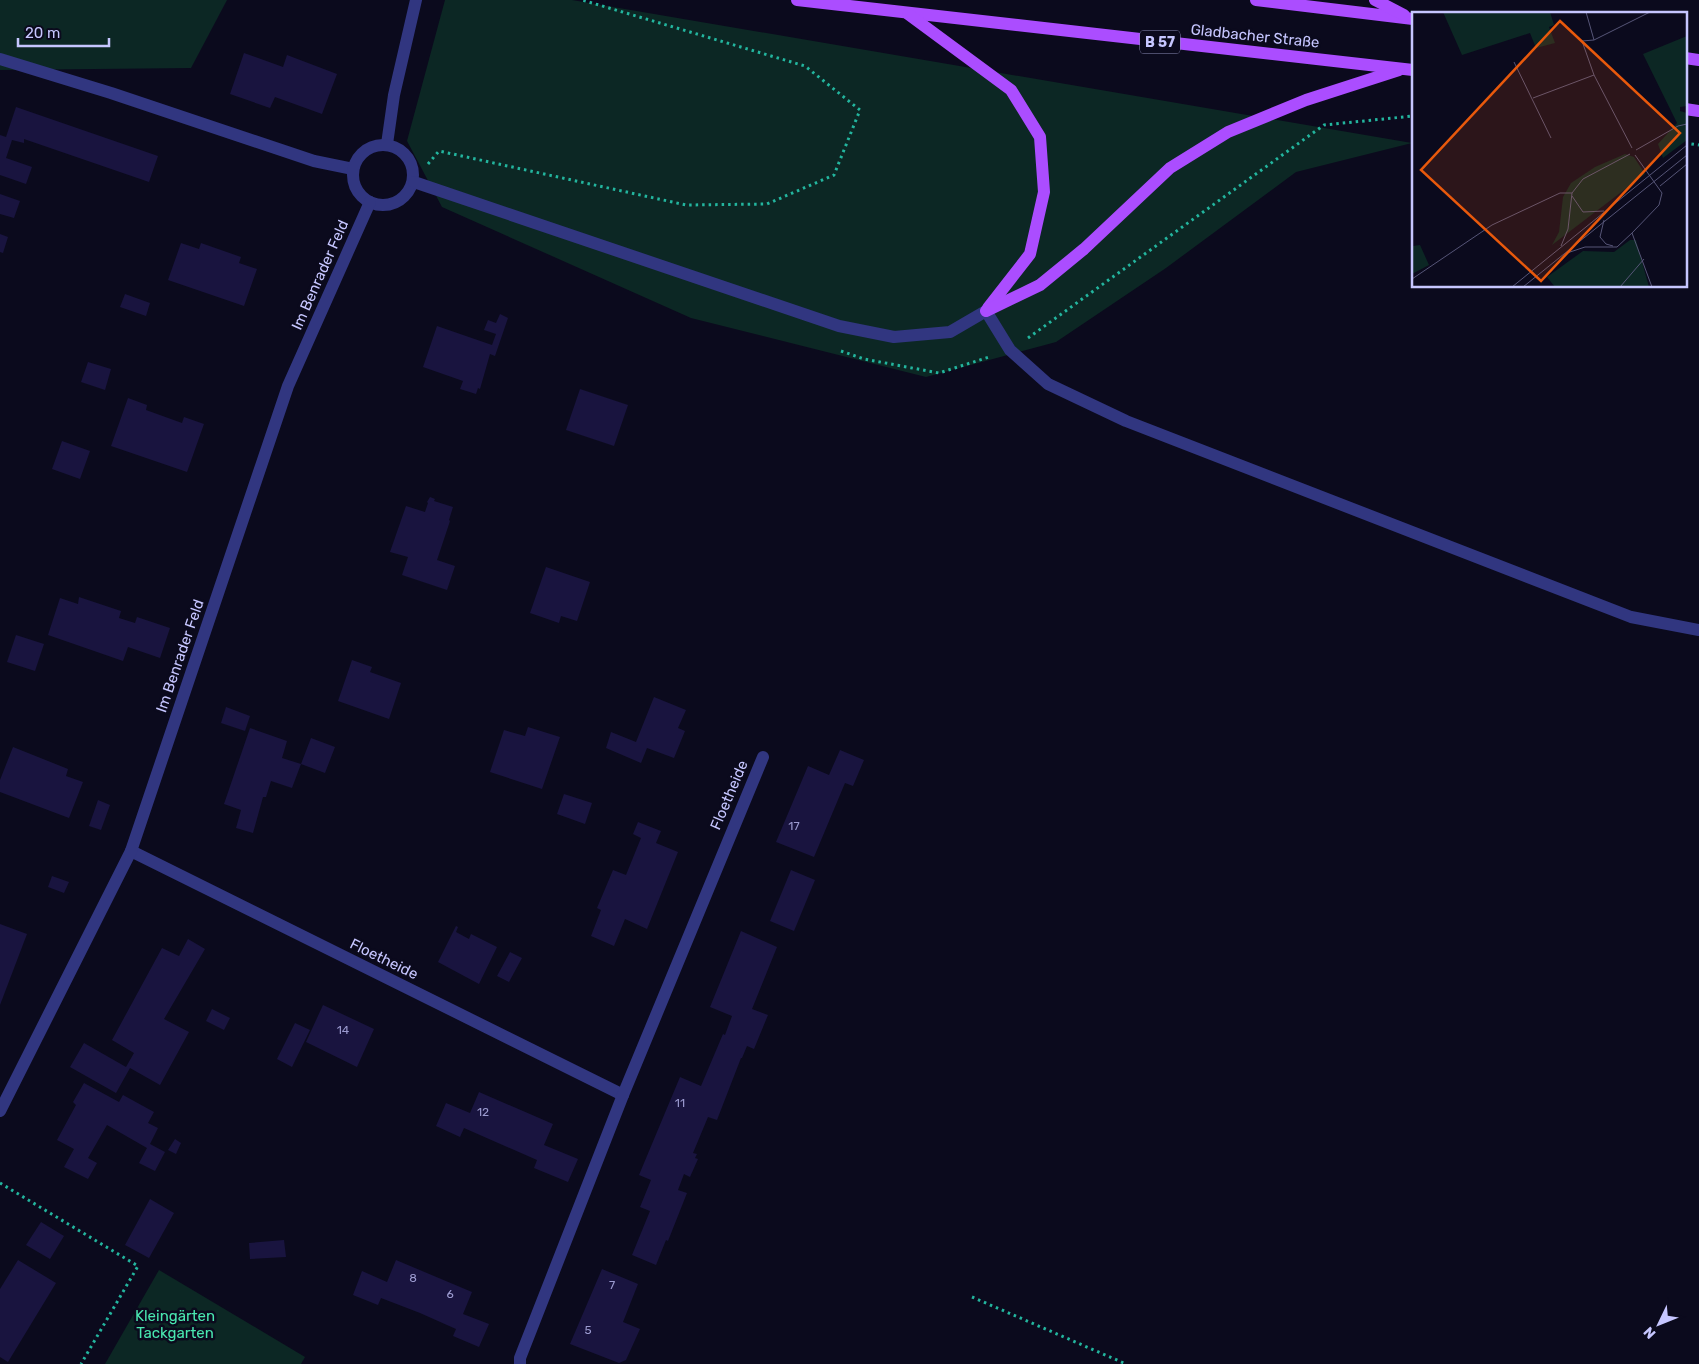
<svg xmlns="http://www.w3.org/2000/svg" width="1699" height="1364" font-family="Rubik,sans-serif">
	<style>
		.green { fill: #0c2724 }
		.building { fill: #19143f }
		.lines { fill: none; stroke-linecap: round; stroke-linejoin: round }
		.path { stroke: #23b59e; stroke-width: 3; stroke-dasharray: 2.5 4; stroke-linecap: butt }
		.lane { stroke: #313680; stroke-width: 12 }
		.street { stroke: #313680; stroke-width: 12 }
		.primary { stroke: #ab4dff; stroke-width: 12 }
		.labels { text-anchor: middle; stroke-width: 5; stroke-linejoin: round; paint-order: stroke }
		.number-label { font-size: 12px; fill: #9b9acf }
		.shield { fill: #0b0a1d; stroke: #8e8ebb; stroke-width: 1 }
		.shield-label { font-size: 14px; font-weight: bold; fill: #c6c6ff }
		.street-label { font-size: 15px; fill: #c6c6ff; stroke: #0b0a1d }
		.park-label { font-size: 15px; fill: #49e7b0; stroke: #0b0a1d }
		.inset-road { fill: none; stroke: #565577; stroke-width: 1 }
		.view { fill: #e8590c; fill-opacity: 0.15; stroke: #e8590c; stroke-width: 2.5 }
		.inset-edge { fill: none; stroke: #c6c6ff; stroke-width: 2.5 }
	</style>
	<rect width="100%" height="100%" fill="#0b0a1d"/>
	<g class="green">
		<path d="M0 0H227L191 68 0 70Z"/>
		<path d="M445 0H572L1412 143 1296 172 1166 268 1056 342 926 377 691 318 442 207 407 141Z"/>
		<path d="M159 1270 305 1357 301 1364H105Z"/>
	</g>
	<g class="building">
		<path d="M244 53 283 67 287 55 337 74 322 114 275 97 270 108 230 94Z"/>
		<path d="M16 107 158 156 149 182 24 139V143L12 140 6 158 32 167 26 184 0 175V135L6 137Z"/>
		<path d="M0 194 20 201 14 218 0 214Z"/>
		<path d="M0 234 8 237 3 253 0 252Z"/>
		<path d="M181 243 199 249 201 243 241 257 239 263 257 269 244 306 168 280Z"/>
		<path d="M125 294 150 303 146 316 120 307Z"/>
		<path d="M500 314 508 318 495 356 490 354 480 389 478 388 476 394 460 389 463 381 423 367 437 326 492 345 496 334 484 330 488 320 496 323Z"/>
		<path d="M88 362 111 369 105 390 81 382Z"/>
		<path d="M580 389 628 405 614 446 566 430Z"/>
		<path d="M128 398 147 405 146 410 182 423 184 417 204 424 187 472 111 446Z"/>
		<path d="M62 441 90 451 80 479 52 469Z"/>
		<path d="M430 497 435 499 434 501 453 507 449 520 450 521 437 560 455 566 447 590 402 575 408 557 390 552 406 506 425 512 428 503 427 502Z"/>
		<path d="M546 567 590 582 577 621 561 616 559 623 530 613Z"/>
		<path d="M79 597 121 611 119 618 135 623 137 617 170 628 160 658 128 647 123 661 48 635 60 598 78 604Z"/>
		<path d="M16 635 44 644 35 671 7 662Z"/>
		<path d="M352 660 372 667 370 672 401 683 389 719 338 701Z"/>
		<path d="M654 697 686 710 678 728 685 731 674 758 647 748 641 763 606 748 611 732 636 742Z"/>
		<path d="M226 707 250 716 245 731 221 723Z"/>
		<path d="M528 727 560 737 542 789 490 772 504 730 525 736Z"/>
		<path d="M250 728 287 741 282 758 301 764 311 738 335 747 325 773 301 764 292 788 271 781 266 797H263L253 833 236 828 241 810 224 804Z"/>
		<path d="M13 747 68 769 66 776 83 782 69 818 0 792V780Z"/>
		<path d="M840 750 864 760 853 786 845 783 814 857 776 842 808 766 829 775Z"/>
		<path d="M564 794 592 803 585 824 557 814Z"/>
		<path d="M98 800 110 805 101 830 89 826Z"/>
		<path d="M638 822 661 831 656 843 678 852 647 929 625 919 614 946 591 936 601 910 597 908 613 870 626 875 641 838 633 834Z"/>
		<path d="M791 870 815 880 794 931 770 921Z"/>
		<path d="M52 876 69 882 64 893 48 887Z"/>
		<path d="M0 924 27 934 0 1005Z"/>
		<path d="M456 926 458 927 456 932 469 939 471 934 497 947 479 984 438 962Z"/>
		<path d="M741 931 777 947 752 1009 768 1015 754 1049 747 1046 742 1058H741L717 1120 708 1117 693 1153 697 1154 695 1158 698 1159 690 1177 684 1174 678 1190 687 1193 668 1241 666 1240 656 1265 632 1255 650 1211 640 1207 651 1180 639 1175 680 1077 701 1086 723 1034 725 1035 732 1016 710 1007Z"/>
		<path d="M188 939 205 949 164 1019 189 1032 160 1085 130 1068 116 1093 70 1067 84 1043 126 1067 134 1053 112 1040 162 948 179 956Z"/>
		<path d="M510 952 522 958 509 982 497 976Z"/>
		<path d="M323 1005 374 1029 357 1067 306 1042Z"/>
		<path d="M212 1009 230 1018 224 1030 206 1021Z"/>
		<path d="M295 1023 310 1030 292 1067 277 1059Z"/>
		<path d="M84 1083 119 1102 123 1095 154 1112 148 1123 158 1128 150 1144 165 1152 155 1171 139 1163 147 1148 107 1125 88 1158 97 1163 88 1179 64 1167 74 1149 57 1140 76 1105 73 1102Z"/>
		<path d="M479 1092 553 1124 544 1145 578 1159 568 1182 534 1168 537 1160 464 1128 460 1137 436 1126 446 1103 470 1113Z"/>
		<path d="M175 1139 181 1143 176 1154 168 1150Z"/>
		<path d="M150 1199 174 1213 149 1258 125 1245Z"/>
		<path d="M41 1222 64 1236 50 1259 26 1245Z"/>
		<path d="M284 1240 286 1257 250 1259 249 1243Z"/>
		<path d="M18 1260 56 1283 8 1362 0 1357V1289Z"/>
		<path d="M396 1260 472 1292 463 1314 489 1324 479 1347 453 1336 456 1329 420 1313 381 1298 378 1305 353 1295 362 1271 387 1282Z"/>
		<path d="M602 1269 638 1284 623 1322 640 1329 626 1360 619 1363 570 1344Z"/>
	</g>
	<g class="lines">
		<g class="path">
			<path d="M1685 143 1699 145"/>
			<path d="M428 164 439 151 686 205 767 204 834 175 860 110 805 66 582 0"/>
			<path d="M1028 338 1324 125 1413 116"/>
			<path d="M841 351 864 359 939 373 989 357"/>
			<path d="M0 1183 138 1266 81 1364"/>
			<path d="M972 1297 1126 1364"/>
		</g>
		<path class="lane" d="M0 59 111 93 314 161 353 169"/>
		<g class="street">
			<path d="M387 144 394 95 416 0"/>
			<circle cx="383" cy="175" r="30"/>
			<path d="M414 182 839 326 894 337 950 332 986 311 1010 350 1048 384 1126 421 1631 617 1699 630"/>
			<path d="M131 851 623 1095"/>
			<path d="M0 1111 131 851 288 386 370 202"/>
			<path d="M520 1364V1358L623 1095 763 757"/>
		</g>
		<g class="primary">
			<path d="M797 0 1413 70"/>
			<path d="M1256 0 1413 19"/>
			<path d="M1375 0 1404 15"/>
			<path d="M908 14 1011 90 1040 137 1044 192 1030 254 988 308"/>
			<path d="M1685 58 1699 60"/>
			<path d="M1685 109 1699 111"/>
			<path d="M986 311 1040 285 1084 249 1170 168 1228 132 1306 100 1399 70"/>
		</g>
	</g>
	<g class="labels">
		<g class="number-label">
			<text x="794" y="830">17</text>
			<text x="343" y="1034">14</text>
			<text x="680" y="1107">11</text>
			<text x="483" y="1116">12</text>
			<text x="413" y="1282">8</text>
			<text x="612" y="1289">7</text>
			<text x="450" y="1298">6</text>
			<text x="588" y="1334">5</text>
		</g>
		<rect class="shield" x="1140" y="30.5" width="40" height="23" rx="4"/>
		<g class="shield-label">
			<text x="1160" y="47">B 57</text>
		</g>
		<g class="street-label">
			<text transform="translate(1255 36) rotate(6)" y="5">Gladbacher Straße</text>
			<text transform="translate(320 275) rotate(-66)" y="5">Im Benrader Feld</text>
			<text transform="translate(180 656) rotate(-71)" y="5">Im Benrader Feld</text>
			<text transform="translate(729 795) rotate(-67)" y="5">Floetheide</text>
			<text transform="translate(384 959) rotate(26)" y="5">Floetheide</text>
		</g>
		<g class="park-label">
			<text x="175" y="1321">Kleingärten<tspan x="175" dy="17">Tackgarten</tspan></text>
		</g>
	</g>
	<g transform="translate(1412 12)">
		<rect width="275" height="275" fill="#0b0a1d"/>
		<path d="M31 0H138L142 13 137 15 143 31 124 36 118 21 50 43ZM275 24V94L268 95V99L275 101V128L251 146 246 132 265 111 231 42ZM213 142 222 145 233 162 140 233 147 220 151 185 159 171 183 155ZM218 228H224L237 275H143L135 265 171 239 202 240ZM8 233 17 253 0 262V239L1 234Z" fill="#0c2724"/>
		<path class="inset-road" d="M174 0 182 28M102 50 139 126M121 86 182 63M220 136 182 63 170 29 182 28 238 0M224 138 266 114 275 112M223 143 250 181 247 193 220 221 240 275M248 174 275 152M160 184 171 200 192 199M192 208 188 225 194 232 201 234M149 234 156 217 160 181M155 241 173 235H205L220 221M0 267 80 213 148 181H160L171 167 218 142M100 275 275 133M111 275 275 143M208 275 232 247"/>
		<path class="view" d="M148 9 268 121 129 269 9 158Z"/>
		<rect width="275" height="275" class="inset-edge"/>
	</g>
	<g transform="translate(1659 1324) rotate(227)" stroke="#0b0a1d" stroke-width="4" paint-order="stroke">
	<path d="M0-4L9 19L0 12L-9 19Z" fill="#c6c6ff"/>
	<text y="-8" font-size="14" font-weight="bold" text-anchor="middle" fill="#c6c6ff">N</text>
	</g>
	<path d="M18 38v8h91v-8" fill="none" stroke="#c6c6ff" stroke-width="2.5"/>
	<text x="25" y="38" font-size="15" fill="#c6c6ff" stroke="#0b0a1d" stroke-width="4" paint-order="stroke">20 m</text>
</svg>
